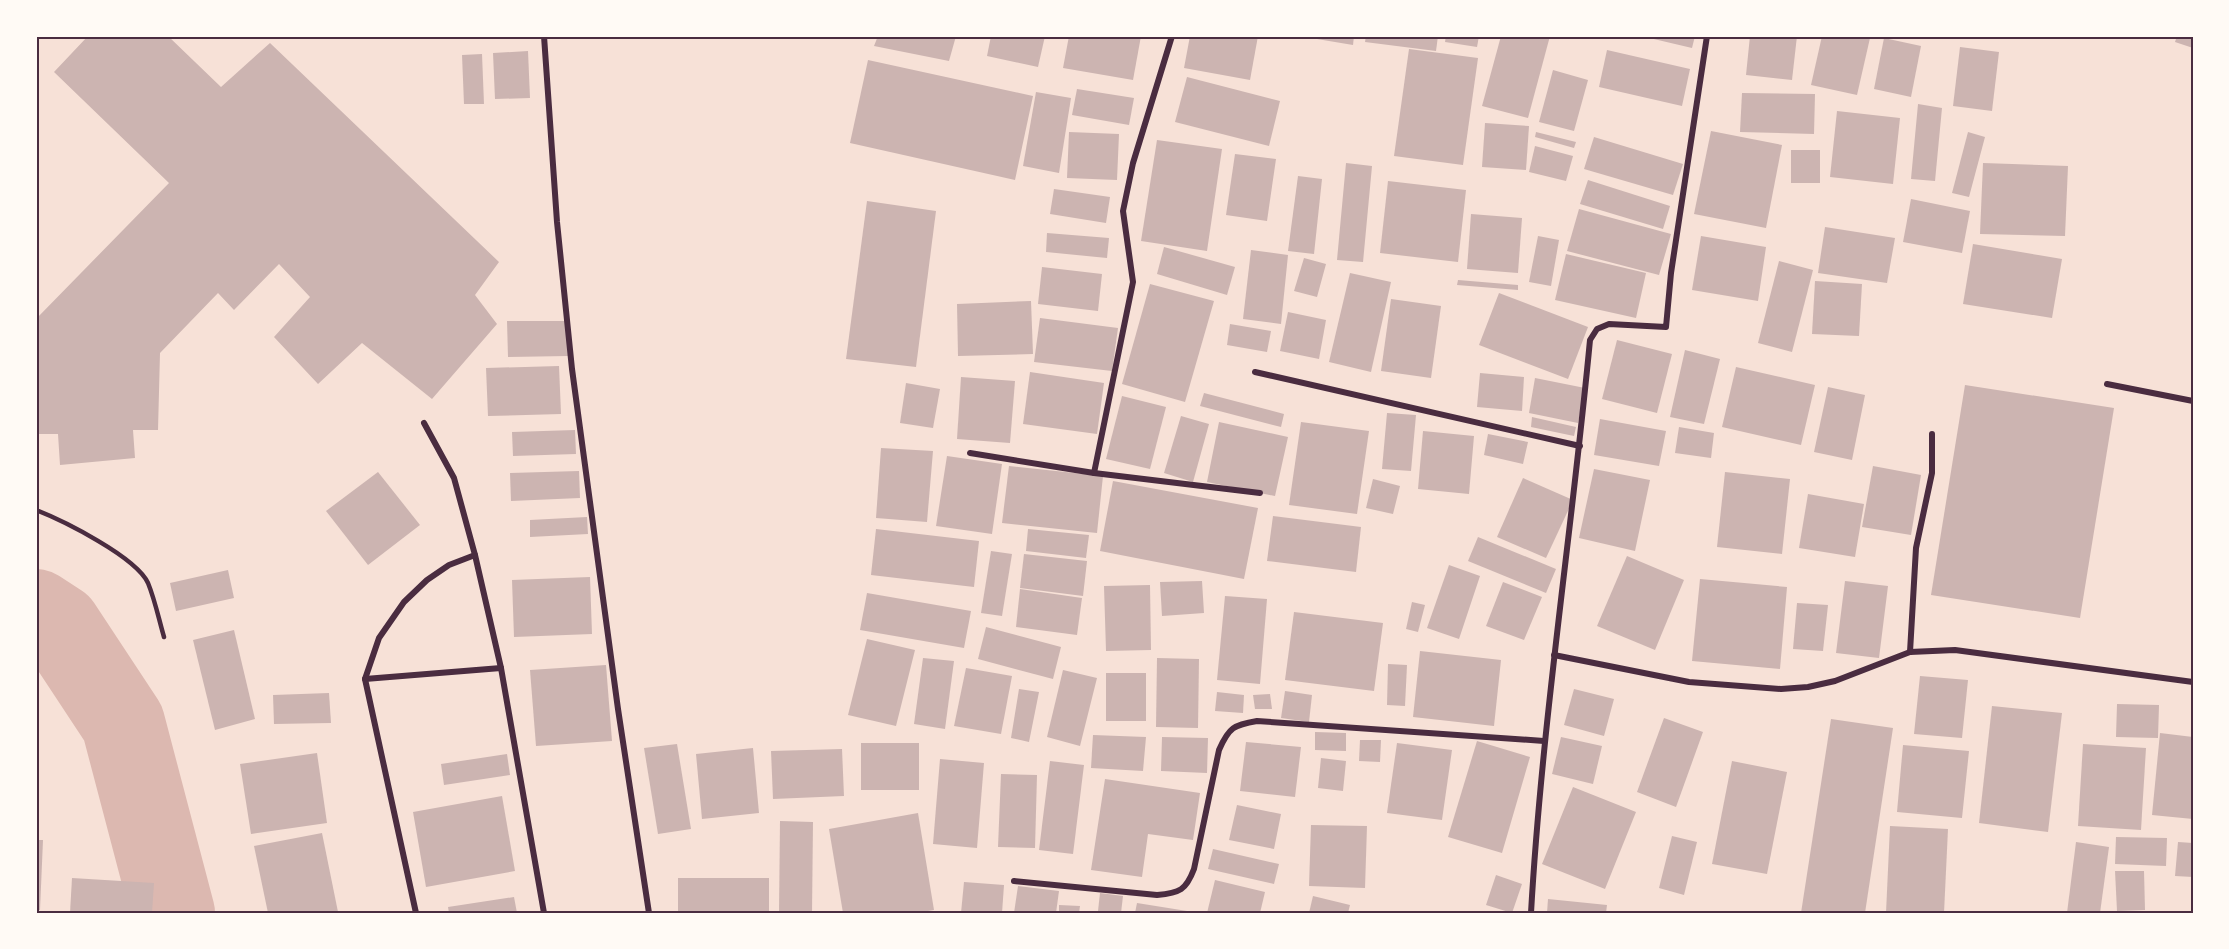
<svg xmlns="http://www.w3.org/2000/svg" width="2229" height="949" font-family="Merriweather,serif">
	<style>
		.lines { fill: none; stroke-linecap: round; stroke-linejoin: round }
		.river { stroke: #dcb8b0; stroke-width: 84 }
		.building { fill: #ccb4b1 }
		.service { stroke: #4a2c40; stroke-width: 4.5 }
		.minor { stroke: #4a2c40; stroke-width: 6 }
		.neatline { fill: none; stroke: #4a2c40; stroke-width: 2 }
	</style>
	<rect width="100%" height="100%" fill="#f7e1d7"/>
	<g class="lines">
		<path class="river" d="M36 611 59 626 123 723 173 913"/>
	</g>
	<g class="building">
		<path d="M88 36H168L221 87 270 43 499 262 475 295 497 324 432 399 362 343 318 384 274 337 310 297 279 264 234 310 218 293 160 353 158 430H133L135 458 60 465 58 434H36V319L169 183 54 72Z"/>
		<path d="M475 36H504V39L475 38Z"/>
		<path d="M878 36H956L949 61 874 46Z"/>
		<path d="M991 36H1045L1038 67 987 56Z"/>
		<path d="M1069 36H1141L1133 80 1063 68Z"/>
		<path d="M1190 36H1258L1250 80 1184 68Z"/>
		<path d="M1299 36H1354L1353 45Z"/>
		<path d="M1366 36H1438L1436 51 1365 42Z"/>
		<path d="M1446 36H1479L1477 47 1445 42Z"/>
		<path d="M1501 36H1550L1528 118 1482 106Z"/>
		<path d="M1641 36H1695L1692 48Z"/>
		<path d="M1750 36H1797L1792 80 1746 75Z"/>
		<path d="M1822 36 1870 38 1857 95 1811 85Z"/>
		<path d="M2177 36H2193V48L2175 42Z"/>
		<path d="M1884 38 1921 46 1911 97 1874 89Z"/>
		<path d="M1960 47 1999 52 1992 111 1953 106Z"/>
		<path d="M1409 49 1478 58 1463 165 1394 156Z"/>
		<path d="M1607 50 1690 69 1682 106 1599 87Z"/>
		<path d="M528 51 530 98 495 99 493 53Z"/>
		<path d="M482 54 484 104H464L462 55Z"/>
		<path d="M868 60 1033 96 1015 180 850 143Z"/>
		<path d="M1553 70 1588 80 1574 131 1539 122Z"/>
		<path d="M1187 77 1280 101 1269 146 1175 122Z"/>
		<path d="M1077 89 1134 98 1129 125 1072 115Z"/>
		<path d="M1036 92 1071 98 1059 173 1023 166Z"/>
		<path d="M1742 93 1815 94 1814 134 1740 132Z"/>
		<path d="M1918 104 1942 108 1935 181 1911 179Z"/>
		<path d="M1837 111 1900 118 1893 184 1830 177Z"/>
		<path d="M1485 123 1529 126 1526 170 1482 167Z"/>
		<path d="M1711 131 1782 145 1766 228 1694 214Z"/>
		<path d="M1069 132 1119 134 1117 180 1067 178Z"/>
		<path d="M1536 132 1576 142 1574 148 1535 137Z"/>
		<path d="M1968 132 1985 137 1969 197 1952 193Z"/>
		<path d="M1594 137 1683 164 1673 195 1584 169Z"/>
		<path d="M1157 140 1222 149 1207 251 1141 241Z"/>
		<path d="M1535 146 1573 156 1566 181 1529 172Z"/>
		<rect x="1791" y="150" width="29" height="33"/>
		<path d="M1235 154 1276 159 1267 221 1226 215Z"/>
		<path d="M1346 163 1372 166 1363 262 1337 260Z"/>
		<path d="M1983 163 2068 166 2065 236 1980 234Z"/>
		<path d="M1298 176 1322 179 1314 254 1288 251Z"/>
		<path d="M1588 180 1670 206 1663 229 1580 204Z"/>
		<path d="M1388 181 1466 190 1458 262 1380 253Z"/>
		<path d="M1054 189 1110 197 1106 223 1050 214Z"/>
		<path d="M1911 199 1970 211 1962 253 1903 242Z"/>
		<path d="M867 201 936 211 916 367 846 359Z"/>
		<path d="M1579 209 1671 234 1659 275 1567 251Z"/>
		<path d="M1471 214 1522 218 1518 273 1467 269Z"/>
		<path d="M1825 227 1895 238 1887 283 1818 273Z"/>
		<path d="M1047 233 1109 238 1107 258 1046 252Z"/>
		<path d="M1538 236 1559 240 1551 286 1529 282Z"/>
		<path d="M1701 236 1766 247 1758 301 1692 290Z"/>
		<path d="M1973 244 2062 259 2052 318 1963 304Z"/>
		<path d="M1164 247 1235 267 1227 295 1157 274Z"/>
		<path d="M1251 250 1288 255 1281 324 1243 319Z"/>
		<path d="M1566 254 1646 273 1636 318 1555 300Z"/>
		<path d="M1304 258 1326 264 1317 297 1294 291Z"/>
		<path d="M1779 261 1813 270 1792 352 1758 343Z"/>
		<path d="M1042 267 1102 274 1098 311 1038 304Z"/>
		<path d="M1350 273 1391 282 1371 372 1329 362Z"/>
		<path d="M1458 280 1518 285V290L1457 285Z"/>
		<path d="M1815 281 1862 284 1859 336 1812 334Z"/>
		<path d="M1150 284 1214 301 1185 402 1122 384Z"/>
		<path d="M1499 293 1588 327 1568 379 1479 345Z"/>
		<path d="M1391 299 1441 306 1431 378 1381 371Z"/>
		<path d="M1031 301 1033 354 958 356 957 304Z"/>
		<path d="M1288 312 1326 320 1319 359 1280 351Z"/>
		<path d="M1040 318 1118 328 1112 371 1034 362Z"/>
		<path d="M507 321H567L568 356 508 357Z"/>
		<path d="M1230 324 1271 331 1267 352 1227 345Z"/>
		<path d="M1617 340 1672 354 1657 413 1602 399Z"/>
		<path d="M1685 350 1720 359 1704 424 1670 417Z"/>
		<path d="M559 366 561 414 488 416 486 368Z"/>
		<path d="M1736 367 1815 385 1801 445 1722 427Z"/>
		<path d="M1030 372 1104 383 1097 434 1023 424Z"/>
		<path d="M1480 373 1524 377 1522 411 1477 407Z"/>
		<path d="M961 377 1015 381 1010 443 957 439Z"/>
		<path d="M1535 378 1585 388 1578 423 1529 413Z"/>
		<path d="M906 383 940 389 933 428 900 423Z"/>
		<path d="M1965 385 2114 408 2080 618 1931 595Z"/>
		<path d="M1828 387 1865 395 1852 460 1814 452Z"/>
		<path d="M1204 393 1284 414 1281 427 1200 406Z"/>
		<path d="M1122 396 1166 407 1150 469 1106 459Z"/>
		<path d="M1387 413 1416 415 1411 471 1382 469Z"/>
		<path d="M1181 416 1209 424 1193 482 1164 473Z"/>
		<path d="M1532 417 1576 427 1574 436 1531 427Z"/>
		<path d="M1600 419 1666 431 1659 466 1594 455Z"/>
		<path d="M1219 422 1288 437 1275 496 1207 482Z"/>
		<path d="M1301 422 1369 431 1357 514 1289 505Z"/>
		<path d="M1679 427 1714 433 1711 458 1675 453Z"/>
		<path d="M575 430 576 454 513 456 512 432Z"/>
		<path d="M1423 431 1474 436 1469 494 1418 489Z"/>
		<path d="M1488 434 1528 442 1523 464 1484 455Z"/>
		<path d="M881 448 933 451 927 522 876 518Z"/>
		<path d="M947 456 1002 464 992 534 936 526Z"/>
		<path d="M1009 466 1103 476 1097 533 1002 523Z"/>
		<path d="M1873 466 1921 475 1911 535 1862 527Z"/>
		<path d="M1594 469 1650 480 1635 551 1579 538Z"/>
		<path d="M579 471 580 498 511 501 510 473Z"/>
		<path d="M378 472 420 525 368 565 326 511Z"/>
		<path d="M1725 472 1790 479 1782 554 1717 547Z"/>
		<path d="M1523 478 1573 500 1546 558 1497 537Z"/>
		<path d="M1373 479 1400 486 1393 514 1366 508Z"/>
		<path d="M1113 481 1258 508 1244 579 1100 551Z"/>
		<path d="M1808 494 1864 504 1855 557 1799 548Z"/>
		<path d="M1273 516 1361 527 1356 572 1267 561Z"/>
		<path d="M587 517 588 534 530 537V520Z"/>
		<path d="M876 529 979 541 974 587 871 575Z"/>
		<path d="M1028 529 1089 535 1086 558 1026 551Z"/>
		<path d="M1478 537 1556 569 1546 593 1468 561Z"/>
		<path d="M991 551 1012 554 1002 616 981 613Z"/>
		<path d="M1024 554 1087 561 1083 596 1020 588Z"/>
		<path d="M1627 556 1684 580 1655 650 1597 626Z"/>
		<path d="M1449 565 1480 576 1459 639 1427 628Z"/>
		<path d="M228 570 234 598 176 611 170 583Z"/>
		<path d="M590 577 592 634 514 637 512 580Z"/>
		<path d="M1700 579 1787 587 1780 669 1692 661Z"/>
		<path d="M1202 581 1204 613 1162 616 1160 582Z"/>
		<path d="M1845 581 1888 586 1879 658 1836 653Z"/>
		<path d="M1503 582 1542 597 1524 640 1486 626Z"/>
		<path d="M1150 585 1151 650 1106 651 1104 586Z"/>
		<path d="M1020 589 1082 598 1077 635 1016 627Z"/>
		<path d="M867 593 971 611 964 648 860 630Z"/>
		<path d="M1225 596 1267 599 1260 684 1217 680Z"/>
		<path d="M1412 602 1425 605 1418 632 1406 629Z"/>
		<path d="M1797 603 1828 605 1823 651 1793 649Z"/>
		<path d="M1294 612 1383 623 1374 691 1285 680Z"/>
		<path d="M986 627 1061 647 1053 679 978 659Z"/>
		<path d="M234 630 255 719 215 730 193 640Z"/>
		<path d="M867 639 915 650 896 726 848 715Z"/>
		<path d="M1420 651 1501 660 1494 726 1413 717Z"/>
		<path d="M923 658 954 661 945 729 914 724Z"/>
		<path d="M1157 658 1199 659 1198 728 1156 727Z"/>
		<path d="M1388 664 1407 665 1405 706 1387 705Z"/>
		<path d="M606 665 612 741 536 746 530 670Z"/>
		<path d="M966 668 1012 676 1001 734 954 726Z"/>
		<path d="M1063 670 1097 678 1080 746 1047 737Z"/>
		<rect x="1106" y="673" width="40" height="48"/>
		<path d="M1920 676 1968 680 1962 738 1914 734Z"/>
		<path d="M1019 689 1039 692 1029 742 1011 738Z"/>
		<path d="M1574 689 1614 699 1604 736 1564 725Z"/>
		<path d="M1285 691 1312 695 1309 722 1281 718Z"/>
		<path d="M1217 692 1244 695 1243 713 1215 711Z"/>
		<path d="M329 693 331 723 274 724 273 695Z"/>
		<path d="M1270 694 1272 709H1255L1253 695Z"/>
		<path d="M2117 704 2159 705 2158 738 2116 737Z"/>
		<path d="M1992 706 2062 713 2048 832 1979 823Z"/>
		<path d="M1664 718 1703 732 1676 807 1637 792Z"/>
		<path d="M1831 719 1893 728 1865 913H1801Z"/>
		<path d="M1315 732 1346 733V751L1315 750Z"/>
		<path d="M2160 733 2193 737V819L2152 815Z"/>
		<path d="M1093 735 1146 737 1143 771 1091 768Z"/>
		<path d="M1162 737 1208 738 1207 773 1161 771Z"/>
		<path d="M1561 737 1602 746 1593 784 1552 774Z"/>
		<path d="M1360 740H1381L1380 762 1359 761Z"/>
		<path d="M1477 741 1530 757 1502 853 1448 837Z"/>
		<path d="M1246 742 1301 747 1295 797 1240 791Z"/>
		<rect x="861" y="743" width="58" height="47"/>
		<path d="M1397 743 1452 750 1442 820 1387 813Z"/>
		<path d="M677 744 691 829 658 834 644 748Z"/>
		<path d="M2083 744 2146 748 2141 830 2078 826Z"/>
		<path d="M1903 745 1969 751 1962 818 1897 812Z"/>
		<path d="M753 748 759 813 702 819 696 754Z"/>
		<path d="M842 749 844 796 773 799 771 751Z"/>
		<path d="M317 753 327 823 251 834 240 764Z"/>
		<path d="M507 754 510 775 444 785 441 764Z"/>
		<path d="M1321 758 1346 761 1343 791 1318 788Z"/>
		<path d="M940 759 984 763 977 848 933 844Z"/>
		<path d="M1050 761 1084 765 1073 854 1039 850Z"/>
		<path d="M1732 761 1787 772 1767 874 1712 864Z"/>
		<path d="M1001 774 1037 775 1035 848 998 847Z"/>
		<path d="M1105 779 1200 793 1193 840 1148 834 1142 877 1091 870Z"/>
		<path d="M1573 787 1636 812 1605 889 1542 864Z"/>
		<path d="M502 796 515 871 426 887 413 812Z"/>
		<path d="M1237 805 1281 814 1274 849 1229 840Z"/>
		<path d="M918 813 934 910 916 913H843L829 829Z"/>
		<path d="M780 821 813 822 812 913H779Z"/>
		<path d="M1311 825 1367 826 1365 888 1309 886Z"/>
		<path d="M1890 826 1948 829 1944 913H1886Z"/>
		<path d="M322 833 338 912 268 913 254 846Z"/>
		<path d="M1672 836 1697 842 1684 895 1659 888Z"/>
		<path d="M2116 837 2167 838 2166 866 2115 864Z"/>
		<path d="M36 840H43L40 910H36Z"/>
		<path d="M2076 842 2109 847 2100 913H2067Z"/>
		<path d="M2178 842 2193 843V877L2175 876Z"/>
		<path d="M1213 849 1279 864 1274 884 1208 869Z"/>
		<path d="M2115 871H2144L2145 910 2117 911Z"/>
		<path d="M1496 875 1522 884 1512 913 1486 905Z"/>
		<path d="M72 878 154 883 152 913H70Z"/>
		<rect x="678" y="878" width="91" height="35"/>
		<path d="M1215 880 1265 892 1260 913H1207Z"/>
		<path d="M964 882 1004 885 1002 913H961Z"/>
		<path d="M1018 886 1059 891 1056 913H1014Z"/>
		<path d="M1100 893 1123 896 1121 913 1098 911Z"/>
		<path d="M1313 896 1350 905 1348 913H1309Z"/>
		<path d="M514 897 517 913H449L448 907Z"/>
		<path d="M1548 899 1607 905 1606 913H1547Z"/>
		<path d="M1137 903 1187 911 1186 913H1135Z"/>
		<path d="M1059 905 1080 906 1079 913H1059Z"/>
	</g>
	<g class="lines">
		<path class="service" d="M36 510C64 521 136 557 148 583 155 600 159 620 164 637"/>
		<g class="minor">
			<path d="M544 36 557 222 572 369 618 709 649 913"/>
			<path d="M1255 372 1580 446"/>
			<path d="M2107 384 2193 401"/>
			<path d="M970 453 1094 473 1260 493"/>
			<path d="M1094 473 1133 282 1123 211 1133 163 1172 36"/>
			<path d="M475 555 501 668 544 913"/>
			<path d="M1910 652 1916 548 1932 473V434"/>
			<path d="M1554 655 1689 682 1781 689 1808 687 1835 681 1910 652 1955 650 2193 682"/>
			<path d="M365 679 501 668"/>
			<path d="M1014 881 1157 895C1180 893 1186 890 1194 869L1219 750C1229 727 1234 725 1257 721L1544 741"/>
			<path d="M416 913 365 679 379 638 404 602 427 580 449 565 475 555 454 478 424 423"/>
			<path d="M1531 913C1542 721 1572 531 1590 340L1597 329 1609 324 1666 327 1671 273 1707 36"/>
		</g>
	</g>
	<rect width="2229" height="949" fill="none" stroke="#fffaf5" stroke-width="75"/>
	<rect x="38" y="38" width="2154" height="874" class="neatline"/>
</svg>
